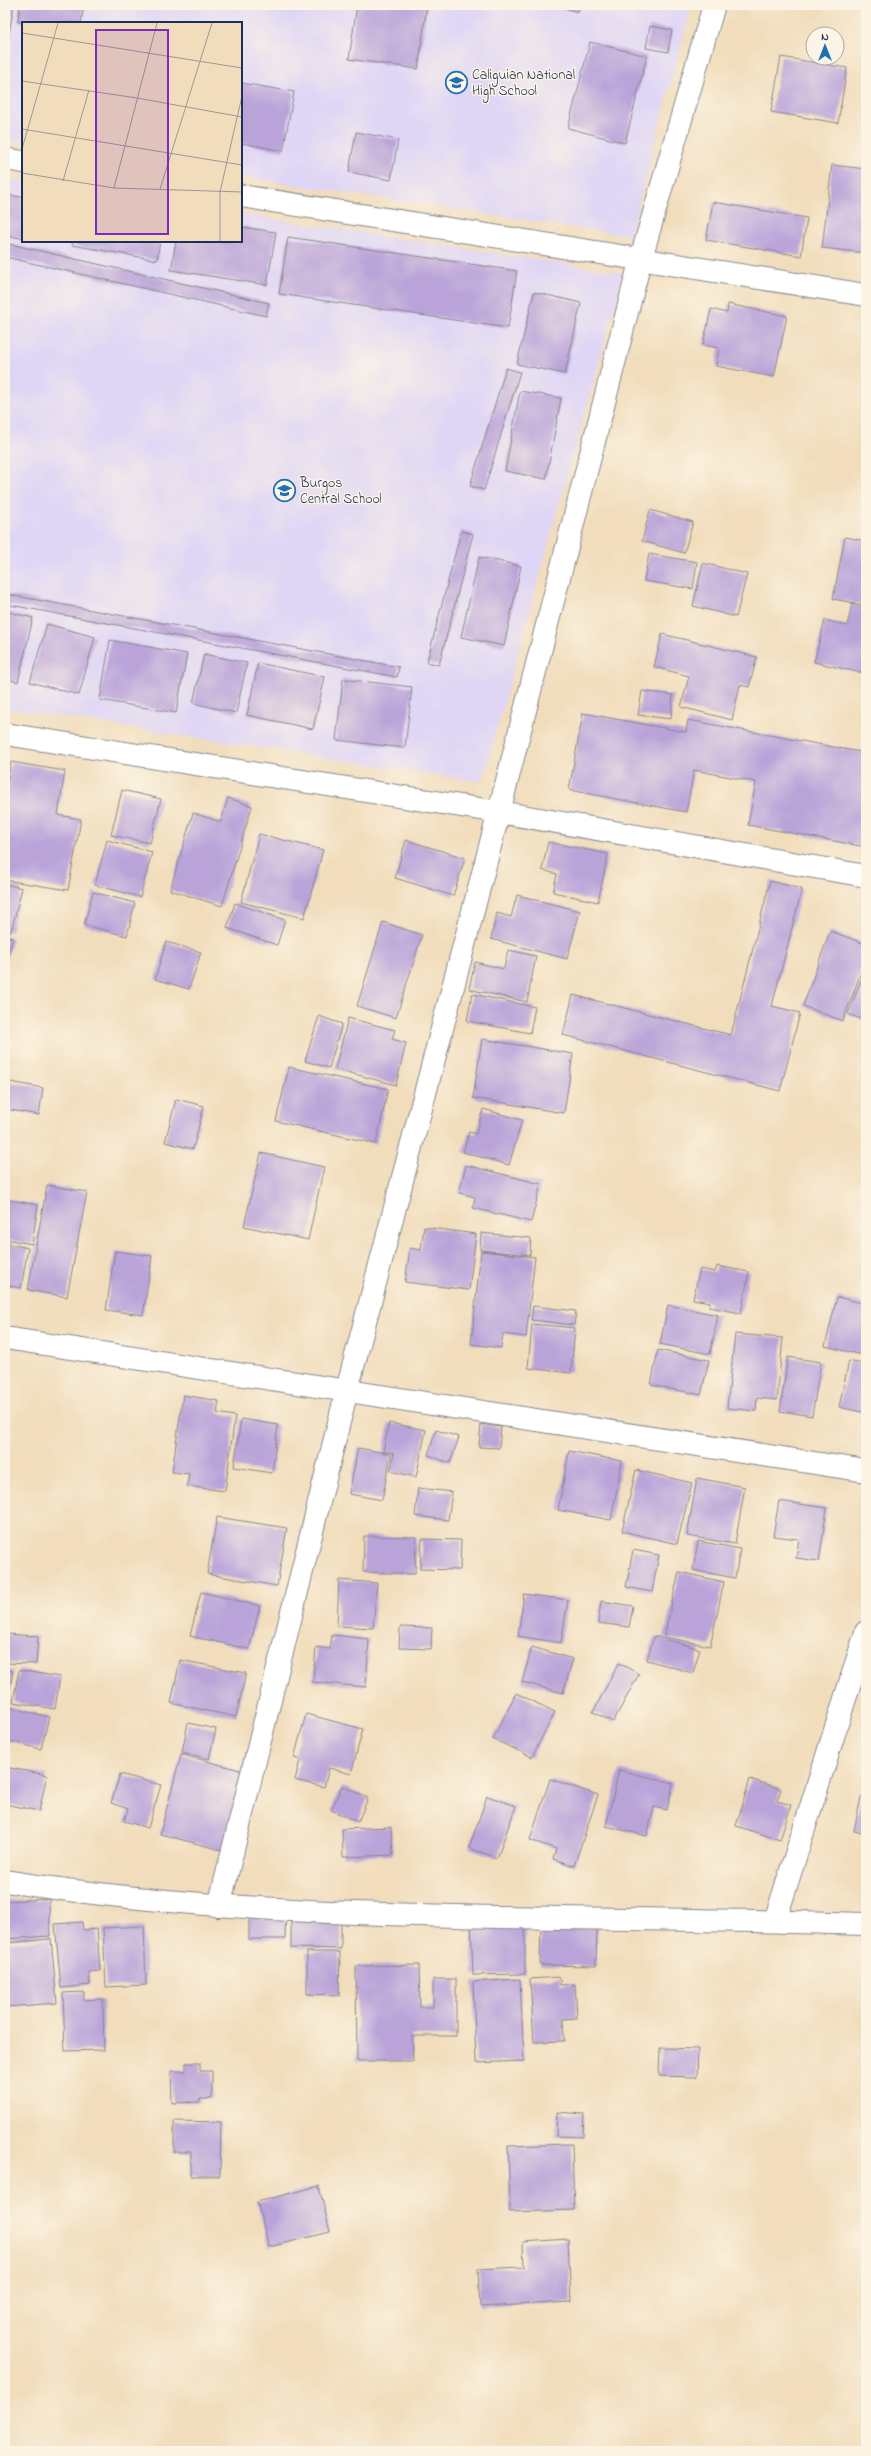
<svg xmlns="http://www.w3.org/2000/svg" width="871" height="2456" font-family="'Indie Flower',sans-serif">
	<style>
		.built { fill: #dfd5f5 }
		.building { fill: #b9a3d9 }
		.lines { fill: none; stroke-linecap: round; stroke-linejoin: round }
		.street-casing { stroke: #86868d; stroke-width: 24 }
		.street { stroke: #fff; stroke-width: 22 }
		.labels { text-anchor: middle; stroke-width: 3; stroke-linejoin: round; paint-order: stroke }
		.poi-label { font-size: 14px; fill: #1b2f5e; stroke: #fcf5e5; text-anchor: start }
		.inset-road { fill: none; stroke: #9b9796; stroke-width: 1 }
		.view { fill: #7b2cbf; fill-opacity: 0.15; stroke: #7b2cbf; stroke-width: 2 }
		.inset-edge { fill: none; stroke: #1b2f5e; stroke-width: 2 }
	</style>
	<rect width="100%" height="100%" fill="#fcf5e5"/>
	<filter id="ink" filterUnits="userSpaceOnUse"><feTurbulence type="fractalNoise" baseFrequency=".025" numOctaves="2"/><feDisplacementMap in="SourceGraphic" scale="8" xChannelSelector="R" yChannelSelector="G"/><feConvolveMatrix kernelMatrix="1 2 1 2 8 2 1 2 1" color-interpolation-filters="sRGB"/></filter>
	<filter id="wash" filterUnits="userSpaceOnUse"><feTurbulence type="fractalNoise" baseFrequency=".012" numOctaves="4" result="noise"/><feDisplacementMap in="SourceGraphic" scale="16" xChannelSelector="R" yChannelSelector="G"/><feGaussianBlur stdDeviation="0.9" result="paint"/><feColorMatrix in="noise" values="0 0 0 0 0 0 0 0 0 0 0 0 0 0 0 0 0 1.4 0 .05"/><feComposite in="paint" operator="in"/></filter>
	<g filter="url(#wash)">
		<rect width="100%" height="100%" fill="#f1ddbc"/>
		<g class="built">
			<path d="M5 5H692L630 236 241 177V23H23V143L5 141Z"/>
			<path d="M5 179 23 181V241H241V214L624 273 482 782 5 708Z"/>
		</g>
		<g id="blocks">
			<g class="building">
				<path d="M5 5H14L6 51H5Z"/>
				<path d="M20 5H84L81 23 18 22Z"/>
				<path d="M357 5H427L418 69 349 59Z"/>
				<path d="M554 5H580L578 12Z"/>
				<path d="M650 26 672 30 668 52 646 48Z"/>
				<path d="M590 42 647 56 625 143 568 128Z"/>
				<path d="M781 57 847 68 838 123 771 112Z"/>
				<path d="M241 83 294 92 283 151 241 143Z"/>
				<path d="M356 132 398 140 391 180 349 172Z"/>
				<path d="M832 165 866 169V253L822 248Z"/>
				<path d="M5 195 23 197V238L5 236Z"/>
				<path d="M713 202 807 218 801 256 706 240Z"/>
				<path d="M241 227 276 232 267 285 171 270 176 241H241Z"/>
				<path d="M288 237 517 271 508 328 279 294Z"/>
				<path d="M73 241H160L157 260 72 245Z"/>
				<path d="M5 243 269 303 266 316 5 257Z"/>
				<path d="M534 292 581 303 565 374 517 364Z"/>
				<path d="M728 304 787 316 774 377 716 366 719 348 703 345 711 309 727 313Z"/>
				<path d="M506 368 520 372 484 490 470 486Z"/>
				<path d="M520 391 561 398 546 479 505 471Z"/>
				<path d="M650 510 693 522 684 553 642 541Z"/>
				<path d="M461 531 473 534 439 665 427 662Z"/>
				<path d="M845 537 866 541V605L833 599Z"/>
				<path d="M649 554 697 562 693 589 644 581Z"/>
				<path d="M479 557 521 566 504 646 461 637Z"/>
				<path d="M703 563 747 574 736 617 693 606Z"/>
				<path d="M5 594 399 667 397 677 5 604Z"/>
				<path d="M852 604 866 608V674L814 662 825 620 847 626Z"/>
				<path d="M5 611 33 618 18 682 5 678Z"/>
				<path d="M47 624 95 637 79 695 30 682Z"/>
				<path d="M662 634 757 657 749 687 740 685 732 720 681 707 689 676 654 667Z"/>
				<path d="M110 640 187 654 176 713 100 700Z"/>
				<path d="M204 654 247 663 236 713 193 703Z"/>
				<path d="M258 663 325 677 313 729 247 715Z"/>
				<path d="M343 679 412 687 405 748 336 740Z"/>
				<path d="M642 691 673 695 671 719 638 715Z"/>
				<path d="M583 713 686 732 688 720 866 753V847L748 825 756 782 694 770 686 812 569 790Z"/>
				<path d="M11 762 65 771 58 815 81 819 68 890 5 880V793Z"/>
				<path d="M122 790 161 799 150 843 111 835Z"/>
				<path d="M228 798 252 806 222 906 170 890 193 813 221 822Z"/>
				<path d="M259 834 323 850 304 918 241 902Z"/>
				<path d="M107 840 152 852 140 897 95 885Z"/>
				<path d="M406 840 465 858 453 896 395 878Z"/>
				<path d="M548 842 608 854 598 902 553 892 557 874 542 870Z"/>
				<path d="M770 881 802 889 772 1006 800 1013 780 1091 563 1035 573 995 731 1035Z"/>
				<path d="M5 884 22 888 11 932 5 930Z"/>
				<path d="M93 892 135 903 127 936 84 925Z"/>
				<path d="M517 895 580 911 567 959 491 939 497 913 511 917Z"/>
				<path d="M235 903 285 920 277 945 227 928Z"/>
				<path d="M383 922 422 935 396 1018 357 1006Z"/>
				<path d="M830 931 866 944V959L843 1021 803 1006Z"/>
				<path d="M5 936 13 938 5 964Z"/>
				<path d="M166 942 201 952 189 989 155 979Z"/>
				<path d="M508 950 536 956 527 1002 469 989 475 962 504 969Z"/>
				<path d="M861 980 866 982V1021L848 1014Z"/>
				<path d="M472 994 535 1007 530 1033 467 1021Z"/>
				<path d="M319 1016 342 1024 329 1068 305 1061Z"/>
				<path d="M348 1018 395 1030 392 1039 406 1043 396 1085 335 1069Z"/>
				<path d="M482 1039 573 1054 564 1113 473 1098Z"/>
				<path d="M289 1067 388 1089 376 1144 276 1121Z"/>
				<path d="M5 1081 43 1088 39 1115 5 1109Z"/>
				<path d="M176 1099 204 1106 193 1149 165 1142Z"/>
				<path d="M483 1109 522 1120 509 1165 463 1152 469 1132 476 1134Z"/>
				<path d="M261 1153 324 1167 308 1240 244 1226Z"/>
				<path d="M466 1165 541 1184 531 1222 473 1208 475 1197 459 1193Z"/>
				<path d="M47 1185 87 1192 67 1297 28 1290Z"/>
				<path d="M5 1199 38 1205 32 1244 5 1239Z"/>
				<path d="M424 1227 476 1234 469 1290 405 1282 410 1248 421 1250Z"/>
				<path d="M481 1233 531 1238 530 1255 480 1250Z"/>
				<path d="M5 1243 28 1248 21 1288 5 1285Z"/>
				<path d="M115 1251 152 1256 143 1315 106 1310Z"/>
				<path d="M481 1251 535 1257 526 1337 503 1334 501 1348 471 1344Z"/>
				<path d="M717 1266 749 1272 741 1313 709 1307 710 1302 693 1299 700 1269 715 1272Z"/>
				<path d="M837 1297 866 1304V1356L825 1346Z"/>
				<path d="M668 1305 718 1315 710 1354 660 1344Z"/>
				<path d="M533 1306 576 1311 574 1325 531 1320Z"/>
				<path d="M532 1324 575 1328 571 1373 528 1368Z"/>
				<path d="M735 1334 783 1338 777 1400 757 1398 756 1411 727 1408Z"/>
				<path d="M658 1350 709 1360 701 1395 651 1385Z"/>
				<path d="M788 1357 821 1362 812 1416 780 1411Z"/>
				<path d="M849 1361 866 1365V1413L839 1407Z"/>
				<path d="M183 1395 219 1401 217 1413 235 1416 225 1491 187 1486 189 1474 172 1472Z"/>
				<path d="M241 1419 278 1425 272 1473 234 1467Z"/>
				<path d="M389 1423 426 1430 416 1477 390 1471 394 1453 383 1451Z"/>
				<path d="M481 1424 501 1427 499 1448 479 1447Z"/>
				<path d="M436 1430 459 1437 450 1463 428 1455Z"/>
				<path d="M358 1448 391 1454 382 1500 349 1494Z"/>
				<path d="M569 1451 622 1461 611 1520 558 1510Z"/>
				<path d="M636 1470 692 1483 677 1544 622 1531Z"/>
				<path d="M697 1478 745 1487 735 1544 687 1536Z"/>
				<path d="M418 1488 452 1492 448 1520 415 1516Z"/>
				<path d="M779 1501 827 1508 819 1561 796 1558 799 1539 773 1536Z"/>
				<path d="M217 1517 287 1528 277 1586 207 1574Z"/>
				<path d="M364 1536 416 1537 415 1574 363 1572Z"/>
				<path d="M422 1539 461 1540 460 1570 420 1569Z"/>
				<path d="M698 1541 740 1549 735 1578 693 1570Z"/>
				<path d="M633 1550 659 1555 652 1592 626 1587Z"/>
				<path d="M679 1572 724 1582 710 1646 664 1637Z"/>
				<path d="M339 1580 377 1583 373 1628 337 1626Z"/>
				<path d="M201 1592 260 1606 249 1649 190 1636Z"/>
				<path d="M524 1594 568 1600 561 1643 518 1636Z"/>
				<path d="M601 1601 633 1606 629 1627 598 1623Z"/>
				<path d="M400 1627 432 1628 431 1649 399 1648Z"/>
				<path d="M5 1634 38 1636 36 1664 5 1663Z"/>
				<path d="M332 1635 369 1639 366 1687 313 1682 316 1647 330 1649Z"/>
				<path d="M654 1636 700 1649 693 1673 647 1660Z"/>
				<path d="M532 1647 573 1659 563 1693 522 1682Z"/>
				<path d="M180 1660 246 1673 236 1717 171 1703Z"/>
				<path d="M619 1663 639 1674 613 1722 593 1712Z"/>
				<path d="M5 1670 13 1671 8 1699 5 1698Z"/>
				<path d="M19 1670 60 1677 55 1709 13 1702Z"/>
				<path d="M516 1693 555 1712 532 1757 493 1739Z"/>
				<path d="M5 1706 49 1717 41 1749 5 1740Z"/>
				<path d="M306 1714 363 1729 351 1774 329 1768 324 1787 295 1780 300 1760 294 1758Z"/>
				<path d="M188 1723 216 1729 209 1759 182 1752Z"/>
				<path d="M181 1754 247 1772 225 1851 160 1834Z"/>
				<path d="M5 1767 47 1775 39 1811 5 1804Z"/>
				<path d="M619 1770 673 1783 667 1810 654 1807 647 1836 606 1826Z"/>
				<path d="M120 1774 161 1785 148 1828 124 1821 128 1809 111 1803Z"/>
				<path d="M550 1779 598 1795 574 1866 553 1859 556 1849 530 1840Z"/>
				<path d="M750 1779 781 1789 777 1801 791 1805 780 1840 736 1826Z"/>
				<path d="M342 1786 368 1798 358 1822 331 1810Z"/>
				<path d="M487 1796 516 1806 497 1858 469 1848Z"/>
				<path d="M861 1797 866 1798V1834L854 1831Z"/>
				<path d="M391 1827 393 1855 343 1857 342 1829Z"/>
				<path d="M49 1899 50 1936 5 1939V1901Z"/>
				<path d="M249 1914 286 1915 285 1939H249Z"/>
				<path d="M291 1915H341V1949L291 1948Z"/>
				<path d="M525 1921V1974L473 1975 471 1922Z"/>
				<path d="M82 1922 83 1930 97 1929 100 1971 89 1972 90 1985 61 1988 55 1924Z"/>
				<path d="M541 1923H597L596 1966 540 1965Z"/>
				<path d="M144 1926 146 1985 106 1987 103 1928Z"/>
				<path d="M51 1939 57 2003 7 2007 5 1943Z"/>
				<path d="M307 1952H340L339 1995 307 1994Z"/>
				<path d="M419 1965 420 2007H433V1979H456V2036H412L413 2061H357L356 1966Z"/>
				<path d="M560 1977V1985L575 1984 577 2018 563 2019 564 2041 534 2042 530 1979Z"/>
				<path d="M520 1979 524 2061 476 2063 473 1982Z"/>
				<path d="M84 1992V2000L103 1999 104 2050 65 2051 63 1993Z"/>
				<path d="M660 2048 698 2049 697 2077 659 2076Z"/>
				<path d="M186 2063H200V2071H212V2099H200V2102L172 2103 171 2071H186Z"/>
				<path d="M557 2112 584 2114 583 2137 556 2136Z"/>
				<path d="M174 2121 221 2122 220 2176H191V2152H174Z"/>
				<path d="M572 2144 574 2210 510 2212 508 2146Z"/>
				<path d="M319 2186 330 2232 269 2247 257 2202Z"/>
				<path d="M568 2239 571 2302 480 2307 478 2269 524 2267 523 2242Z"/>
			</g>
		</g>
	</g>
	<g filter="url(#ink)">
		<use href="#blocks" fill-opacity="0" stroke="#86868d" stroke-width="1"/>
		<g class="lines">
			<defs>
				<g id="street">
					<path d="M5 159 23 162"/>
					<path d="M241 196 866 295"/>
					<path d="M5 734 499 812 866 876"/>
					<path d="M5 1338 866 1471"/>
					<path d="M5 1881C290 1926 579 1914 866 1924"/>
					<path d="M219 1906 347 1390 499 812 641 258 714 5"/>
					<path d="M775 1921 866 1632"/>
				</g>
			</defs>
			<use href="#street" class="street-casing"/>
			<use href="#street" class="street"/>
		</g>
	</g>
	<defs>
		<symbol id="school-ring" viewBox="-11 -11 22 22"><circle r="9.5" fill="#fcf5e5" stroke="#1f6fb2" stroke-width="1.5"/><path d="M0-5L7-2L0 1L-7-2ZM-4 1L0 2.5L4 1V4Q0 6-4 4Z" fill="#1f6fb2"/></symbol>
	</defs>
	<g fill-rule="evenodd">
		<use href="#school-ring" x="444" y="70" width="25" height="25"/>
		<use href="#school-ring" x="272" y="478" width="25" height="25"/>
	</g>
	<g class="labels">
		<g class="poi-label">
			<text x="472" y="79">Caliguian National<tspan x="472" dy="16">High School</tspan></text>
			<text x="300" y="487">Burgos<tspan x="300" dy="16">Central School</tspan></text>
		</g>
	</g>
	<g transform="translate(22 22)">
		<rect width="220" height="220" fill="#f1ddbc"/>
		<path class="inset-road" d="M0 11 220 46M0 59 115 76 220 95M0 107 220 143M0 127 36 1M0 151 92 166 220 170M41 159 67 68M92 166 135 1M138 167 190 1M198 219V170L220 74"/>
		<path class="view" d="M74 8H146V212H74Z"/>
		<rect width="220" height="220" class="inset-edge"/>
	</g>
	<rect width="871" height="2456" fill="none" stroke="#fcf5e5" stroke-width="20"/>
	<g transform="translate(825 46)"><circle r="19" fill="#fcf5e5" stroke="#a2a6af"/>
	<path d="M0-3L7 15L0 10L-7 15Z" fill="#1f6fb2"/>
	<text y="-6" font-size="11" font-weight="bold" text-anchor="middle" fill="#1b2f5e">N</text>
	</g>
</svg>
